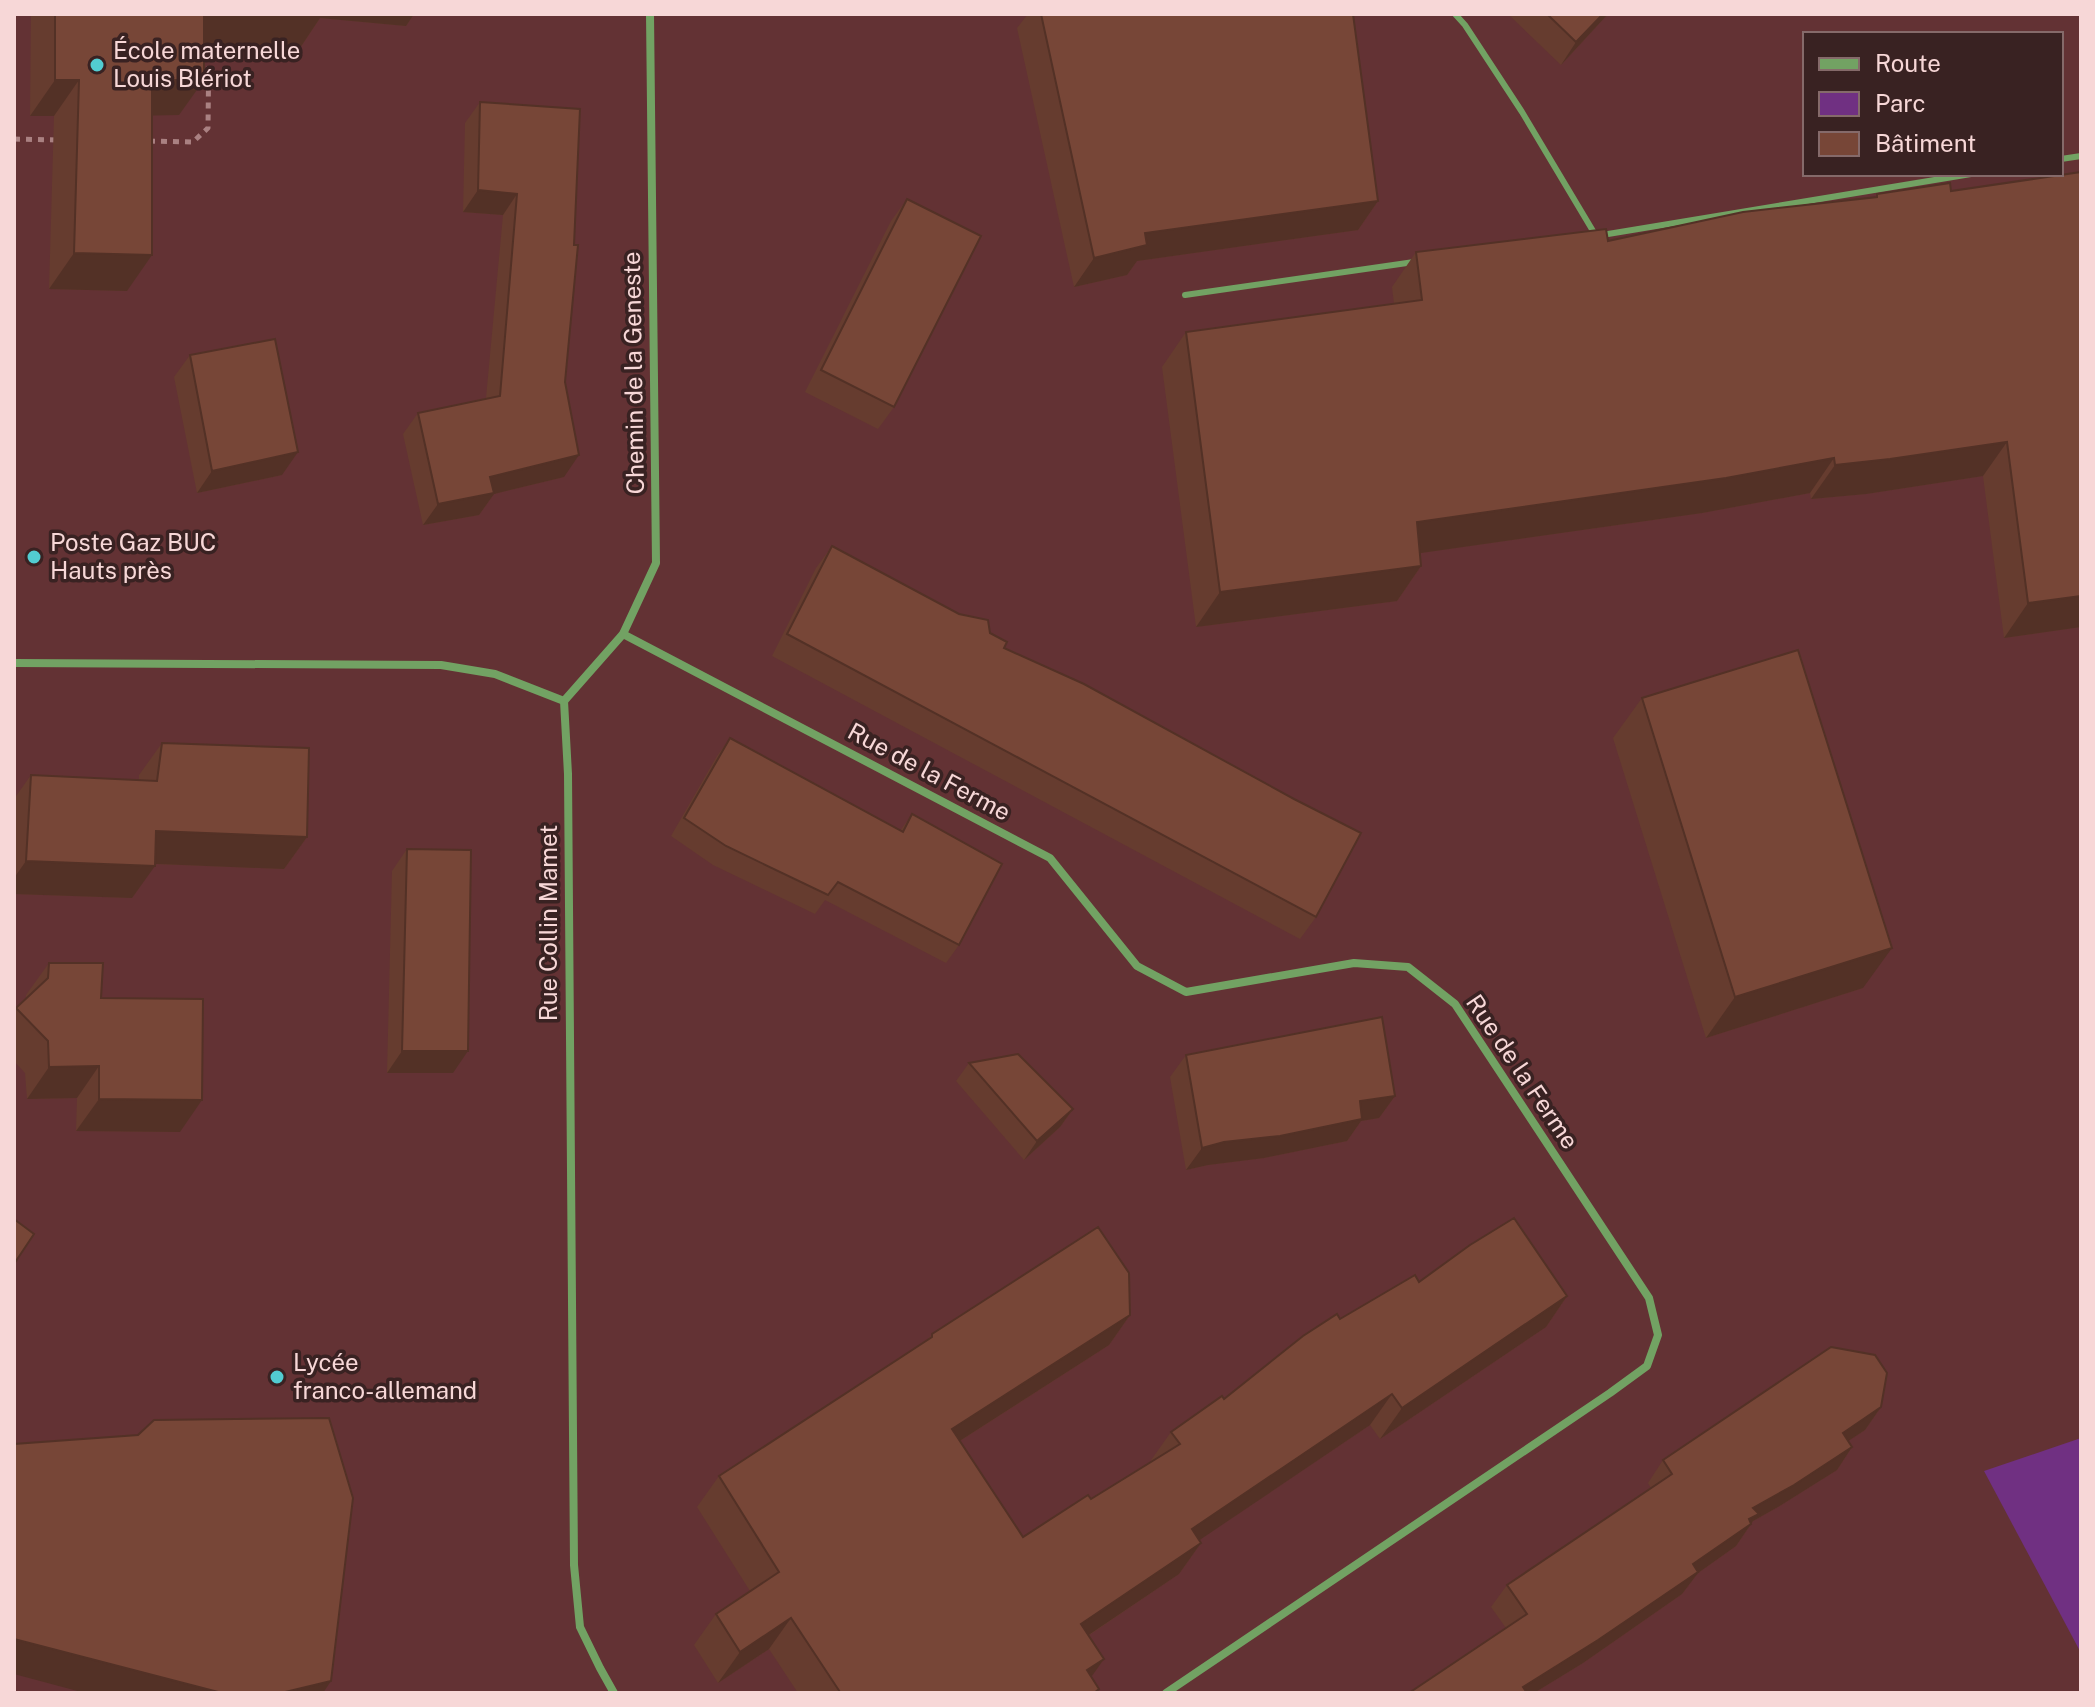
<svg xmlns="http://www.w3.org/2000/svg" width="2095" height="1707" font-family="'Public Sans',sans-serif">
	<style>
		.green { fill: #703082 }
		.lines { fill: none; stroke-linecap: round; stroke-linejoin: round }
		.path { stroke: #aa8182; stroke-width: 5; stroke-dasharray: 6 6; stroke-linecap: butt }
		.lane { stroke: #72a263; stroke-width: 6 }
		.street { stroke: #72a263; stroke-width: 8 }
		.wall { fill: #663c2f }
		.shaded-wall { fill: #533126 }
		.building { fill: #774637; stroke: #533126; stroke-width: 2 }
		.poi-dot { fill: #52ccd1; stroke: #392222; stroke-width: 3 }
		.labels { text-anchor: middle; stroke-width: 7; stroke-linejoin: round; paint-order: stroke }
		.poi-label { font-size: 24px; fill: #f7d7d7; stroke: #392222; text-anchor: start }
		.street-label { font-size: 24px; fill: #f7d7d7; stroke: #392222 }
	</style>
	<rect width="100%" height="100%" fill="#633234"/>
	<path class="green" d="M2081 1438V1653L1984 1471Z"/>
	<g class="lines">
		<g class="path">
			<path d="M14 139 59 140"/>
			<path d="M149 141 193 142 208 128 209 39"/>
		</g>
		<g class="lane">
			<path d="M1455 14 1465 25 1522 112 1596 236 1971 174"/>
			<path d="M2061 159 2081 156"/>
			<path d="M1185 295 1414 262"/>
		</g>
		<g class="street">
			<path d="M623 634 1050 858 1137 966 1186 992 1354 963 1408 967 1455 1004 1649 1298 1658 1335 1647 1366 1610 1393 1166 1693"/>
			<path d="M14 663 441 665 495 674 564 701"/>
			<path d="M564 701 568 774 574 1565 580 1627 600 1668 614 1693"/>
			<path d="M564 701 623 634 656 563 650 14"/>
		</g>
	</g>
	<g class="wall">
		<path d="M31 14H414L406 26 320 18 300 48 204 45 179 115H152L127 291 49 289 54 116H30Z"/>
		<path d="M1028 14H1353L1378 201 1358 230 1137 261 1127 275 1074 287 1017 28Z"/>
		<path d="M1508 14H1608L1561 65Z"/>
		<path d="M480 102 580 109 565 382 564 477 494 494 479 515 423 525 403 434 418 413 486 398 503 215 463 212 465 123Z"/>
		<path d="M1951 191 2081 627 2004 638 1983 476 1866 494 1811 499 1810 493 1702 513 1420 553 1421 566 1397 601 1196 627 1162 367 1186 332 1394 304 1392 287 1416 252 1608 241 1875 197 1877 194Z"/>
		<path d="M907 199 894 407 878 429 805 392 891 221Z"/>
		<path d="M190 355 282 475 197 493 174 377Z"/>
		<path d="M832 546 990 633 1004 648 1316 917 1300 939 772 656 816 568Z"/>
		<path d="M1642 698 1863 988 1706 1038 1613 738Z"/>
		<path d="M730 738 900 831 912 814 959 945 946 963 825 900 815 914 713 865 671 836 717 756Z"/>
		<path d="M162 743 307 837 284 869 155 864 132 898 14 894V799L31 775 139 780V775Z"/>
		<path d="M407 849 453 1073H387L392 871Z"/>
		<path d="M49 963 101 998 180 1132 76 1131 77 1098 27 1099 25 1073 14 1061V1011L26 999V995Z"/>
		<path d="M1186 1055 1395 1096 1379 1118 1361 1121 1347 1141 1264 1158 1208 1165 1186 1170 1170 1077Z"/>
		<path d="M969 1063 1073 1109 1060 1127 1024 1160 956 1081Z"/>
		<path d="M1419 1282 1567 1296 1546 1327 1380 1439 1370 1425 1199 1540 1201 1543 1179 1574 1088 1636 1104 1659 1091 1676 1099 1689 1097 1693H798L769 1649 718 1683 694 1645 716 1614 750 1591 697 1507 719 1476 928 1339 932 1334 1130 1315 1109 1345 960 1441 1023 1537 1091 1499 1149 1463 1171 1432 1224 1399 1340 1319Z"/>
		<path d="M1881 1407 1865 1430 1848 1441 1852 1447 1837 1470 1778 1507 1753 1521 1736 1546 1698 1573 1682 1594 1583 1663 1534 1693H1409L1506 1628 1491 1607 1507 1585 1651 1488 1648 1483 1663 1460Z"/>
	</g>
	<g class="shaded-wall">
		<path d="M201 14H414L406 26 320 18 300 48 180 44Z"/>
		<path d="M1603 14H1608L1561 65 1576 42Z"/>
		<path d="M55 80H79L54 116H30Z"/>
		<path d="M152 80H204L179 115 127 116Z"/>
		<path d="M478 190 517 194 503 215 463 212Z"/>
		<path d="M1378 201 1358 230 1137 261 1127 275 1074 287 1094 258 1145 233Z"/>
		<path d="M74 253 152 255 127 291 49 289Z"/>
		<path d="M2007 442 1983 476 1866 494 1811 499 1835 465Z"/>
		<path d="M298 452 282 475 197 493 212 471Z"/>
		<path d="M579 455 564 477 494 494 479 515 423 525 438 504 490 477Z"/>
		<path d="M1834 458 1810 493 1702 513 1393 557 1417 522Z"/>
		<path d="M1421 566 1397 601 1196 627 1220 592Z"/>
		<path d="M2081 596V627L2004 638 2028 603Z"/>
		<path d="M156 831 307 837 284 869 134 863Z"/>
		<path d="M26 861 155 866 132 898 14 894V878Z"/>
		<path d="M1892 948 1863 988 1706 1038 1735 997Z"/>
		<path d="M402 1051H468L453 1073H387Z"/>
		<path d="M99 1066 77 1098 27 1099 49 1067Z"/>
		<path d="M1395 1096 1379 1118 1361 1121 1347 1141 1264 1158 1208 1165 1186 1170 1202 1148 1224 1142 1360 1101Z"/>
		<path d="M99 1099 202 1100 180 1132 76 1131Z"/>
		<path d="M1073 1109 1060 1127 1024 1160 1037 1141Z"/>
		<path d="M1567 1296 1546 1327 1380 1439 1402 1408Z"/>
		<path d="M1130 1315 1109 1345 930 1460 952 1429Z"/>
		<path d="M1392 1394 1370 1425 1170 1560 1192 1529Z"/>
		<path d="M1881 1407 1865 1430 1827 1455 1843 1433Z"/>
		<path d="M1852 1447 1837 1470 1778 1507 1753 1521 1736 1546 1698 1573 1682 1594 1583 1663 1534 1693H1519L1523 1687 1693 1564 1753 1508Z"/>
		<path d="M1201 1543 1179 1574 1059 1655 1081 1624Z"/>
		<path d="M791 1618 769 1649 718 1683 740 1652Z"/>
		<path d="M14 1639 222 1693H85L14 1674Z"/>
		<path d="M1104 1659 1082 1690 1087 1670Z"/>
		<path d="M331 1681 323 1693H281Z"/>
	</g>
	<g class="building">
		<path d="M55 14H204V80H152V255L74 253 79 80H55Z"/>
		<path d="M1041 14H1353L1378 201 1145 233 1147 245 1094 258Z"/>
		<path d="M1547 14H1603L1576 42Z"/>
		<path d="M480 102 580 109 574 245H578L565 382 579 455 490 477 494 493 438 504 418 413 500 396 517 194 478 190Z"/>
		<path d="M2081 172V596L2028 603 2007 442 1890 459 1835 465 1834 458 1726 478 1417 522 1421 566 1220 592 1186 332 1422 300 1416 252 1606 229 1608 241 1743 212 1877 197V194L1950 183 1951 191Z"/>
		<path d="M907 199 981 236 894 407 821 370Z"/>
		<path d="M275 339 298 452 212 471 190 355Z"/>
		<path d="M832 546 959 614 988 620 990 633 1007 642 1004 648 1084 684 1294 799 1361 833 1316 917 787 634Z"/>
		<path d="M1798 650 1892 948 1735 997 1642 698Z"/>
		<path d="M730 738 903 832 912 814 1002 864 959 945 838 882 828 895 726 846 684 818Z"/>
		<path d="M162 743 309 748 307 837 156 831 155 866 26 861 31 775 157 781Z"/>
		<path d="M407 849 471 850 468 1051H402Z"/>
		<path d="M49 963H103L101 998 203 999 202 1100 99 1099V1066L49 1067 48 1041 16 1008 48 978Z"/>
		<path d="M1382 1017 1395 1096 1360 1101 1362 1119 1280 1136 1224 1142 1202 1148 1186 1055Z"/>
		<path d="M1018 1054 1073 1109 1037 1141 969 1063Z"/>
		<path d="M1514 1218 1567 1296 1402 1408 1392 1394 1192 1529 1201 1543 1081 1624 1104 1659 1087 1670 1099 1689 1094 1693H839L840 1692 791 1618 740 1652 716 1614 779 1572 719 1476 932 1337V1334L1098 1227 1129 1273 1130 1315 952 1429 1023 1537 1088 1495 1091 1499 1180 1444 1171 1432 1222 1396 1224 1399 1303 1336 1337 1314 1340 1319 1415 1275 1419 1282 1470 1245Z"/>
		<path d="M14 1219 34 1234 14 1264Z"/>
		<path d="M1831 1347 1875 1355 1887 1373 1881 1407 1843 1433 1852 1447 1794 1485 1753 1508 1759 1514 1749 1519 1751 1524 1693 1564 1698 1572 1598 1640 1523 1687 1527 1693H1409L1527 1614 1507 1585 1672 1474 1663 1460Z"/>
		<path d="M329 1418 353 1498 331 1681 281 1693H222L14 1639V1444L138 1435 154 1420Z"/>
	</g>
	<g class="poi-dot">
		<circle cx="97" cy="65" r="8"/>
		<circle cx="34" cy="557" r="8"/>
		<circle cx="277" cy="1377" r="8"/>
	</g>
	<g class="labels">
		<g class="poi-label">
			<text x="113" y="59">École maternelle<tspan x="113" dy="28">Louis Blériot</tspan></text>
			<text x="50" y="551">Poste Gaz BUC<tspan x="50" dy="28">Hauts près</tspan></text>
			<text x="293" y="1371">Lycée<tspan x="293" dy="28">franco-allemand</tspan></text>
		</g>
		<g class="street-label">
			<text transform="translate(634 373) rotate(-91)" y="8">Chemin de la Geneste</text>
			<text transform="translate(929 772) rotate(28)" y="8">Rue de la Ferme</text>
			<text transform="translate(549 923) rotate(-90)" y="8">Rue Collin Mamet</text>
			<text transform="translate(1522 1072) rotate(56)" y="8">Rue de la Ferme</text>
		</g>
	</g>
	<rect width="2095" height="1707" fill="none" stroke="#f7d7d7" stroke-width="32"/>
	<rect x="1803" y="32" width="260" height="144" fill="#392222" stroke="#856a6a" stroke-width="2"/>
	<rect x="1819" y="58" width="40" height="12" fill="#72a263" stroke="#856a6a" stroke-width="2"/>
	<text x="1875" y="72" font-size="24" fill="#f7d7d7">Route</text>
	<rect x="1819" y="92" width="40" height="24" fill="#703082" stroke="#856a6a" stroke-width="2"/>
	<text x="1875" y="112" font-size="24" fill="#f7d7d7">Parc</text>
	<rect x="1819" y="132" width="40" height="24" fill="#774637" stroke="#856a6a" stroke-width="2"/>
	<text x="1875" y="152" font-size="24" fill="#f7d7d7">Bâtiment</text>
</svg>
